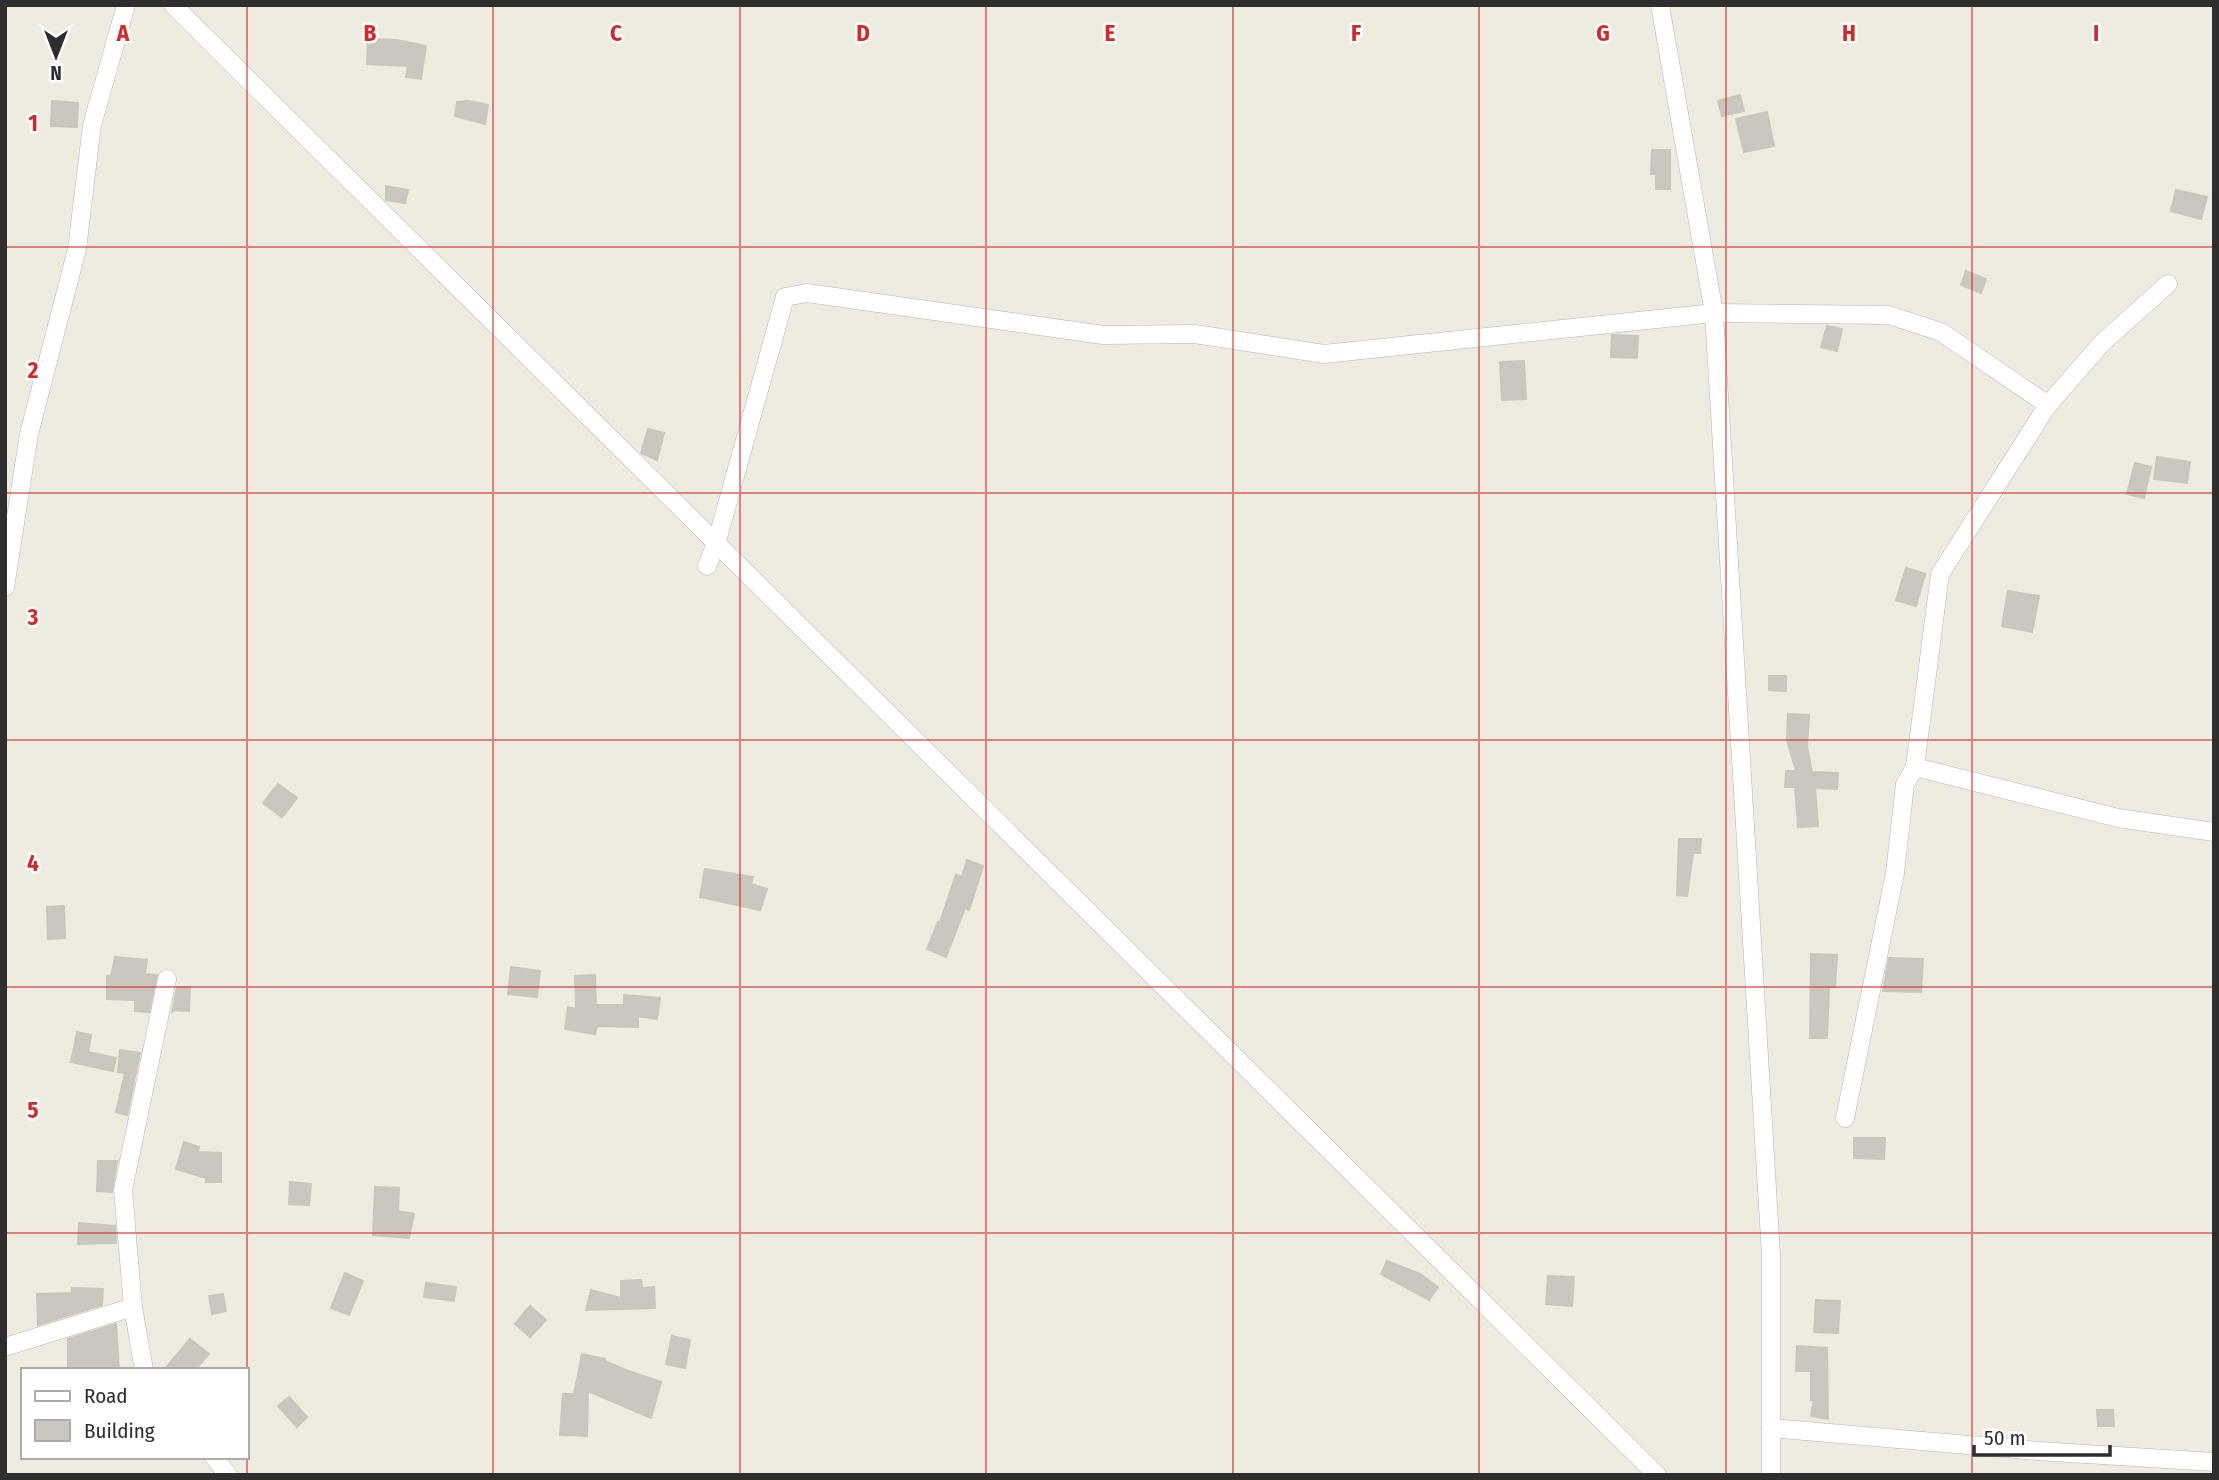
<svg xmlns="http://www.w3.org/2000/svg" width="2219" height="1480" font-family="'Fira Sans Condensed',sans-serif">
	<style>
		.building { fill: #cac7c0; stroke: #cac7ba; stroke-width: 2 }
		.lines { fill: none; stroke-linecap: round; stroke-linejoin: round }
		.street-casing { stroke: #b4b4c0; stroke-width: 19 }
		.street { stroke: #fff; stroke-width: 18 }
		.grid { fill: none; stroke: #d62828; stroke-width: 2; stroke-opacity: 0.55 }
		.grid-label { font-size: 23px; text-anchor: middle; font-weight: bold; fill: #d62828; stroke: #fff; stroke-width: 5; stroke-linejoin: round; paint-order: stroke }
	</style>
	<rect width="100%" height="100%" fill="#eeebe1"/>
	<g class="building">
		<path d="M368 39 397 40 426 46 421 79 406 77 408 66 367 64Z"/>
		<path d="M1740 95 1744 111 1722 116 1718 101Z"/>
		<path d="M52 101 78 103 77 127 51 126Z"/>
		<path d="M468 101 488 105 485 124 455 116 457 102Z"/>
		<path d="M1767 112 1774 146 1744 152 1736 119Z"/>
		<path d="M1652 150H1670V189H1656V174H1651Z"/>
		<path d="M386 186 408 190 405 203 386 200Z"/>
		<path d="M2176 190 2207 197 2201 219 2171 211Z"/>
		<path d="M1966 271 1986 279 1981 293 1961 285Z"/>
		<path d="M1827 326 1842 329 1837 351 1821 347Z"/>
		<path d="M1612 335 1638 336 1637 358 1611 357Z"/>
		<path d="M1524 361 1526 399 1502 400 1500 362Z"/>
		<path d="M648 429 664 433 657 460 641 453Z"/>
		<path d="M2157 457 2190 462 2187 483 2154 479Z"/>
		<path d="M2135 463 2151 467 2144 498 2127 494Z"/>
		<path d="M1906 568 1925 574 1916 606 1896 600Z"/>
		<path d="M2008 591 2039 596 2032 632 2002 626Z"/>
		<path d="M1769 676H1786V691L1769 690Z"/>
		<path d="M1788 714 1809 715 1807 747 1812 772 1838 773 1837 789 1815 788 1818 826 1798 827 1795 787H1785L1786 771H1796L1787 740Z"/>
		<path d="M278 784 297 798 282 817 263 803Z"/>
		<path d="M1679 839H1701L1700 853H1693L1687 896 1677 895Z"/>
		<path d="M967 860 983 866 969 910 965 908 946 957 927 949 938 922H940L956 875 962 877Z"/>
		<path d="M705 869 753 877 751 884 767 889 760 910 700 897Z"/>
		<path d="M64 906 65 938 48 939 47 907Z"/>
		<path d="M1811 954 1837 955 1835 987H1829L1827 1038H1810Z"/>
		<path d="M115 957 147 960 145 974 157 975 149 1012 135 1011V1000L107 999V976H111Z"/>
		<path d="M1889 958 1923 959 1921 992 1883 991Z"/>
		<path d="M511 967 540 971 537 997 508 994Z"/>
		<path d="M595 975 596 1005H624V995L660 998 657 1019 638 1016V1027L597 1026 595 1034 565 1029 568 1007 576 1009 575 976Z"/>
		<path d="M177 987H190L189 1011 173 1010 172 1013Z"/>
		<path d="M77 1032 91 1035 88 1052 116 1058 113 1071 71 1062Z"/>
		<path d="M120 1050 140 1053 127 1115 116 1112 125 1073 118 1072Z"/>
		<path d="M1854 1138H1885L1884 1159 1854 1158Z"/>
		<path d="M184 1142 199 1147 197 1152 221 1153V1182H206V1178L176 1169Z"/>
		<path d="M98 1161H117L112 1192 97 1191Z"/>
		<path d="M290 1182 311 1184 309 1205 289 1204Z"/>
		<path d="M375 1187 399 1188 398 1211 414 1214 409 1238 373 1235Z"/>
		<path d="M79 1223 115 1226 116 1243 78 1244Z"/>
		<path d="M1387 1261 1420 1274 1438 1287 1429 1300 1381 1274Z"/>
		<path d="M345 1273 363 1281 349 1315 331 1308Z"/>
		<path d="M1548 1276 1574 1277 1572 1306 1546 1304Z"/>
		<path d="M641 1280 642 1288 654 1287 655 1308 586 1310 591 1290 621 1298V1281Z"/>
		<path d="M426 1283 456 1287 454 1301 424 1297Z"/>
		<path d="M72 1288 103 1289 102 1305 38 1325 37 1294 72 1293Z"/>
		<path d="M223 1294 226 1311 212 1314 209 1296Z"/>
		<path d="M1816 1300 1840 1301 1838 1333 1814 1332Z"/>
		<path d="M530 1306 546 1320 530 1337 515 1324Z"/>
		<path d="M116 1324 119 1370H68V1339Z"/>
		<path d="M672 1336 690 1340 685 1368 666 1364Z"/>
		<path d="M190 1339 209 1354 195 1370H164Z"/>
		<path d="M1797 1346 1827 1348 1828 1419 1811 1416 1814 1400H1811V1371H1796Z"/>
		<path d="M582 1354 605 1359V1361L628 1371 661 1382 651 1418 588 1391 587 1436 560 1435 563 1394H574Z"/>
		<path d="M289 1397 307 1417 297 1427 278 1406Z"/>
		<path d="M2097 1410H2113L2114 1426H2098Z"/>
	</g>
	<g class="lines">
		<defs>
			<g id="street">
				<path d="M173 5 1657 1475"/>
				<path d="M1660 5 1714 313 1771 1255V1475"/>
				<path d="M707 566 716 544 785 297 807 293 1103 335 1195 334 1324 354 1714 313 1889 315 1941 332 2048 405"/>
				<path d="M5 587 29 434 77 249 92 125 126 5"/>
				<path d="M1915 767 2118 818 2214 832"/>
				<path d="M1845 1118 1895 873 1905 784 1915 767 1940 574 2048 405 2102 343 2168 284"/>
				<path d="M133 1307 123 1190 167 979"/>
				<path d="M5 1347 133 1307 144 1370"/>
				<path d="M1771 1428 2038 1451 2214 1462"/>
				<path d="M214 1457 228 1475"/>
			</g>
		</defs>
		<use href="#street" class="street-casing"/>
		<use href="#street" class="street"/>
	</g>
	<path class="grid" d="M247 5V1370M493 5V1475M740 5V1475M986 5V1475M1233 5V1475M1479 5V1475M1726 5V1475M1972 5V1475M5 247H2214M5 493H2214M5 740H2214M5 987H2214M5 1233H2214M247 1457V1475"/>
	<g class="grid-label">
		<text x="123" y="41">A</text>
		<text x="370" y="41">B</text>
		<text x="616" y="41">C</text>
		<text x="863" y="41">D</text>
		<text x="1110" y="41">E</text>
		<text x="1356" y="41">F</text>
		<text x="1603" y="41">G</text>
		<text x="1849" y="41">H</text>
		<text x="2096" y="41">I</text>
		<text x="33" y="131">1</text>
		<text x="33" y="378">2</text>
		<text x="33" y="625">3</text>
		<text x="33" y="871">4</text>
		<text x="33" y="1118">5</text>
	</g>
	<rect width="2219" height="1480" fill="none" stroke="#2e2e2e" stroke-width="14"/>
	<rect x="21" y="1368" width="228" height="91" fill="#ffffff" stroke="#ababab" stroke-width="2"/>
	<rect x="35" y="1391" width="35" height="10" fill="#ffffff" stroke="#ababab" stroke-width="2"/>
	<text x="84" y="1403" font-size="21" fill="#2e2e2e">Road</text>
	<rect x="35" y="1420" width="35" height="21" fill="#cac7c0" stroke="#ababab" stroke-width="2"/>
	<text x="84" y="1438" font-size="21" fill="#2e2e2e">Building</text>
	<g transform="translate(56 56) rotate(180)" stroke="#ffffff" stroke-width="5" paint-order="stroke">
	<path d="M0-5L12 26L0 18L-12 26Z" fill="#2e2e2e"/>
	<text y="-10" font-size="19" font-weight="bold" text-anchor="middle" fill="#2e2e2e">N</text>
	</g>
	<path d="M1974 1445v10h136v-10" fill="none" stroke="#2e2e2e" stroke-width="3.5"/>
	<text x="1984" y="1445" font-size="21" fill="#2e2e2e" stroke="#ffffff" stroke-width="5" paint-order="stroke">50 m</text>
</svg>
